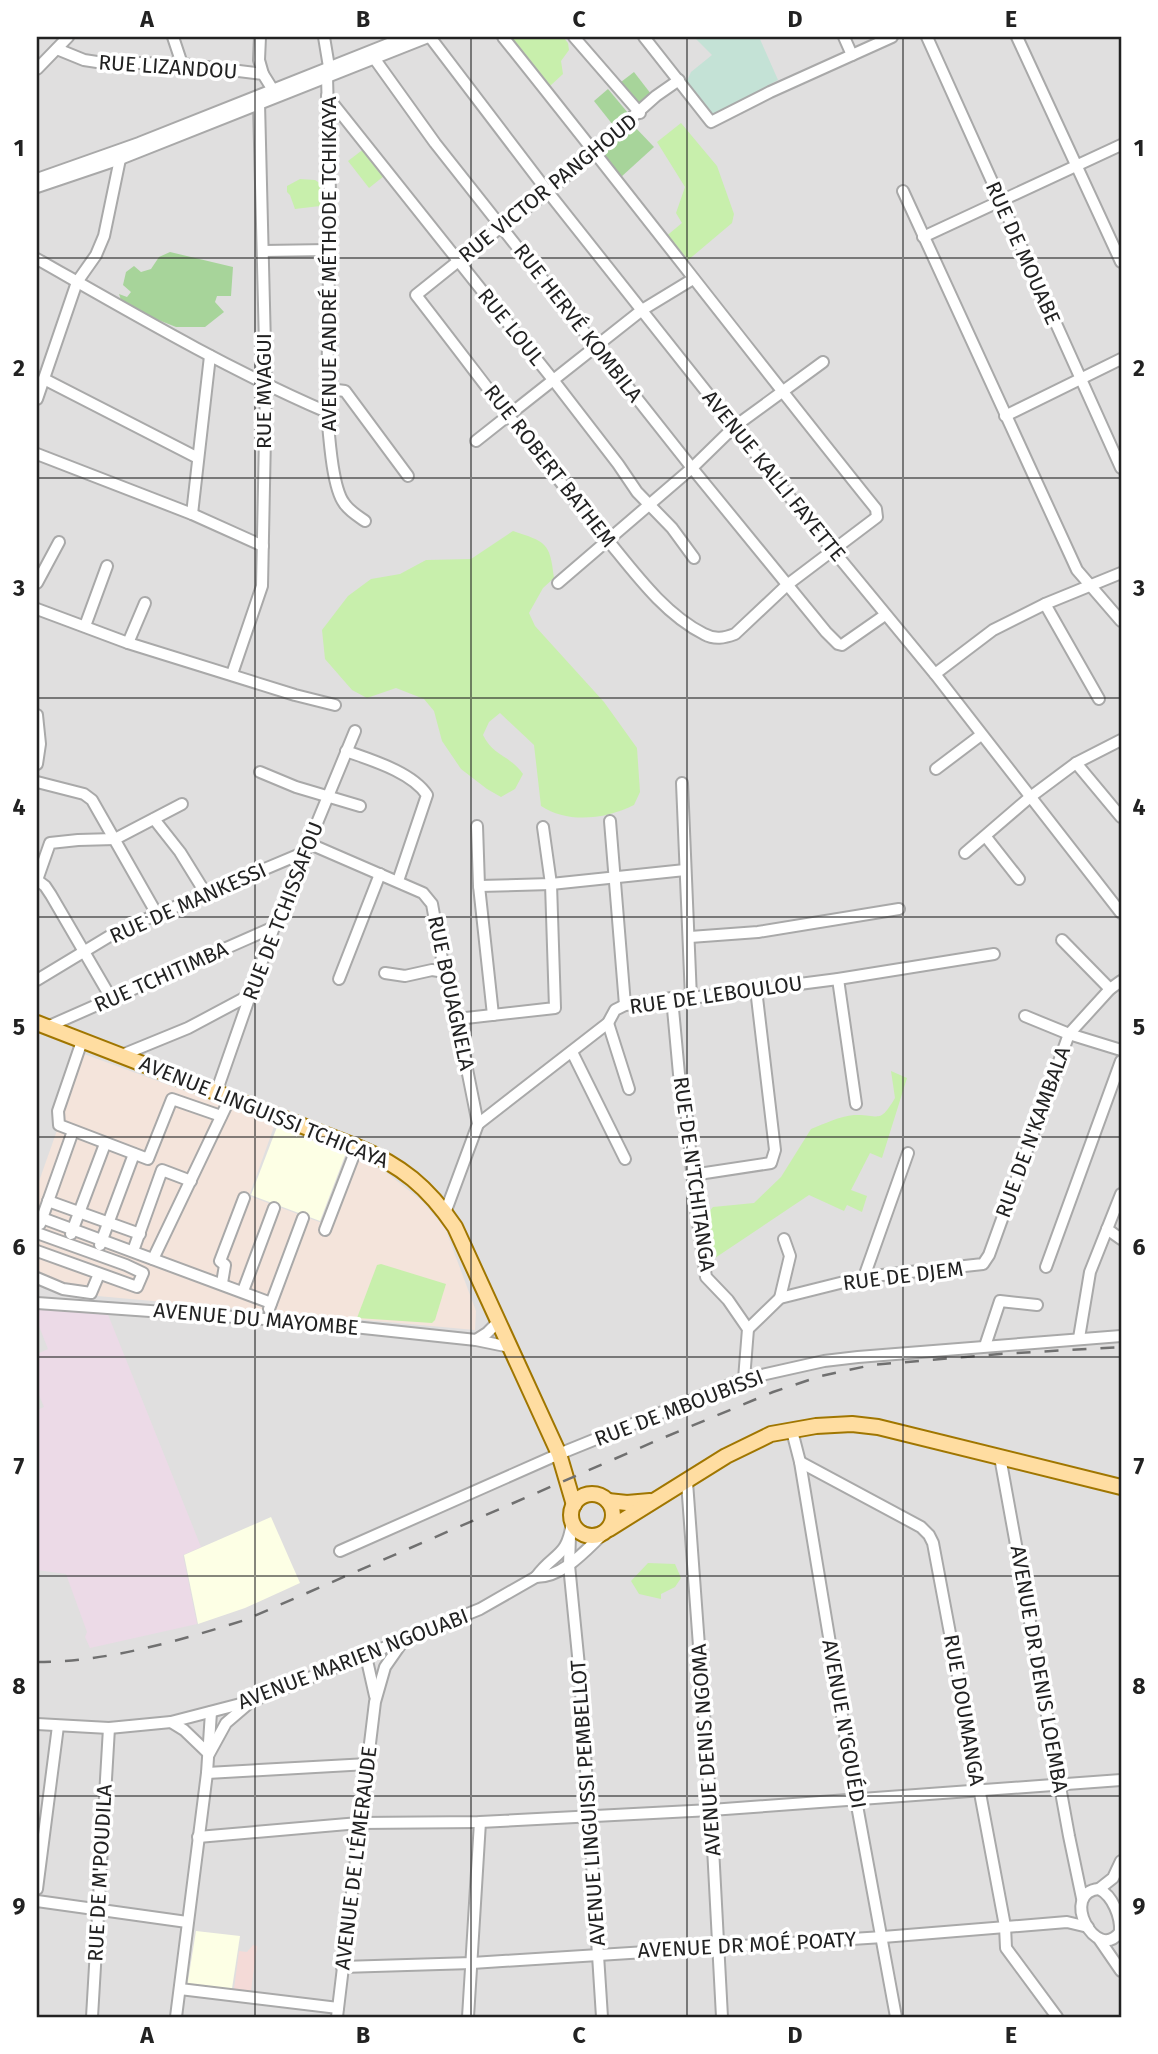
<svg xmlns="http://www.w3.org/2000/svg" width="1158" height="2054" font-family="'Fira Sans',sans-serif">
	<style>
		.residential { fill: #e0dfdf }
		.commercial { fill: #f4dad7 }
		.industrial { fill: #ecdae7 }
		.education { fill: #fdffe5 }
		.military { fill: #f4e4db }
		.grass { fill: #c8efac }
		.forest { fill: #a7d49a }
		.wetland { fill: #c4e2d6 }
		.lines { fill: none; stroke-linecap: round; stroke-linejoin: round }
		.minor-casing { stroke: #a9a9a9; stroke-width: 14 }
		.major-casing { stroke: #a07600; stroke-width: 18 }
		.minor { stroke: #fff; stroke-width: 10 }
		.major { stroke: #ffdda1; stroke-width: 14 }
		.rail { stroke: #707070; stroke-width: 2.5; stroke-dasharray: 14 14; stroke-linecap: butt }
		.grid { fill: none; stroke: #222; stroke-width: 2; stroke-opacity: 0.55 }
		.labels { text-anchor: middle; stroke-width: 7; stroke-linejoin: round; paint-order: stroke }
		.street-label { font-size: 21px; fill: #222; stroke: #fff }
		.neatline { fill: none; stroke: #222; stroke-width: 2.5 }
		.grid-label { font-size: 23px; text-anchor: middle; font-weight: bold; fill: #222 }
	</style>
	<rect width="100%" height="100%" fill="#f3f0e8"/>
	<rect class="residential" x="37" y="37" width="1084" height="1980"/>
	<path class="commercial" d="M253 1945 257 1946 251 1991 234 1989 239 1951 247 1952Z"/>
	<path class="industrial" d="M37 1307 107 1312 201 1547 183 1555 197 1624 90 1648 85 1637 87 1632 66 1574 37 1570V1410L44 1407 37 1390V1354L48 1349 37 1321Z"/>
	<g class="education">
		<path d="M277 1127 346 1153 320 1221 251 1195Z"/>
		<path d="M271 1517 300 1583 245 1608 198 1624 184 1555Z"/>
		<path d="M196 1931 240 1936 231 1995 187 1987Z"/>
	</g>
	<path class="military" d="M84 1054 275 1124 249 1196 322 1223 348 1154 387 1173 422 1201 445 1228 476 1311 475 1330 64 1293 37 1281V1187Z"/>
	<g class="grass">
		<path d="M506 37H563L568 43 569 50 561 61 563 74 550 86 525 54Z"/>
		<path d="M681 123 717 166 734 214 732 223 687 261 678 256 664 238 682 223 676 213 685 187 657 142Z"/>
		<path d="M365 148 384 176 369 188 348 161Z"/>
		<path d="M300 179 315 180 327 188 326 202 320 206 295 209 290 195 287 192V186Z"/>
		<path d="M513 531C546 542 550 542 554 578L543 588 529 613 535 626 604 702 637 748 640 792 634 805C606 819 568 824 541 806L534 745 500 713 489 722 483 735C494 757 510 755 523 774L515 789 501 797 487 789 461 769 442 741 434 711 424 699 396 688 367 698 352 690 325 659 322 630 348 596 371 579 400 574 426 560 471 559Z"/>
		<path d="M891 1071 907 1078 882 1158 870 1153 851 1190 867 1196 862 1212 847 1205 844 1211 809 1195 709 1262 702 1220 713 1207 754 1203 781 1177 811 1129C824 1124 840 1116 854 1115 880 1114 879 1125 895 1098Z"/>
		<path d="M381 1264 446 1284 435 1320 432 1323 357 1318 377 1265Z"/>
		<path d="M648 1563 675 1564 681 1578 675 1587 661 1594V1599L639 1594 631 1581Z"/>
	</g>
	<g class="forest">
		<path d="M634 72 651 94 639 104 621 82Z"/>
		<path d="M608 89 628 113 613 125 594 101Z"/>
		<path d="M633 125 654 147 621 177 602 155Z"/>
		<path d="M170 252 233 267 231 296H217L215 302 224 312 205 327H176L123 306 119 294 127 297 131 292 123 285 126 272 134 266 141 272 151 269 159 257Z"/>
	</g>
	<path class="wetland" d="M694 37H759L778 80 712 116 685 85 691 72 712 55Z"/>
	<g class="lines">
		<defs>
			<g id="minor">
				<path d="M173 37 182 64"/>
				<path d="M260 37 259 60 263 74"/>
				<path d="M324 37 329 67"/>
				<path d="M430 37 548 192 804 515 935 674 1121 913"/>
				<path d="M503 37C628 193 750 352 876 509L877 517 787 585 735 634C724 638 715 640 704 634 664 614 634 572 606 538 540 459 479 376 416 295L502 226 548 192 656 96 679 80"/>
				<path d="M574 37 640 113"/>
				<path d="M644 37 711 122 770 92 892 37"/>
				<path d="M844 37 852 55"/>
				<path d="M927 37 1121 468"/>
				<path d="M1017 37 1121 262"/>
				<path d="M57 49 84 60 97 62 182 64 263 74 273 90"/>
				<path d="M374 58 435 143 692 468 826 632 838 644 842 645 885 615"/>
				<path d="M37 69 68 37"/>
				<path d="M327 76 330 193 327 412C329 434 332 487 344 503 349 511 358 516 365 521"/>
				<path d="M327 96 554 381 618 464 637 492 672 528 694 558"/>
				<path d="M37 179 139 143 406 37"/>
				<path d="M37 187 120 159 428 37"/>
				<path d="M903 191 1077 570 1121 621"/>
				<path d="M923 237 1121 145"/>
				<path d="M263 251 329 250"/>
				<path d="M37 259C132 313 227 369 327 412"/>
				<path d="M44 379 198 458"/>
				<path d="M327 395 337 390 345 391 408 476"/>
				<path d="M37 399 77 282 96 255 104 236 120 159"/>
				<path d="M1005 416 1121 359"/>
				<path d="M476 441 642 310 693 279"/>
				<path d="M37 454 192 514 263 546"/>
				<path d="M192 514 210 356"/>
				<path d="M37 583 59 542"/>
				<path d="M558 583 692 468 734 427 823 362"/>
				<path d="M1045 604 1099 699"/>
				<path d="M37 609 128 643 295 695 335 705"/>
				<path d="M85 626 107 566"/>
				<path d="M128 643 145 603"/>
				<path d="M232 674 262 586 266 386 259 103"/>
				<path d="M935 674 993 630 1045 604 1121 573"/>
				<path d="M37 715 40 744 37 764"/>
				<path d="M346 751C371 760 412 772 427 795L398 881"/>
				<path d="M1076 763 1121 817"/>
				<path d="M936 769 981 735"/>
				<path d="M260 772 296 787 360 806"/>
				<path d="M37 782 84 794 92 800 158 916"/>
				<path d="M682 783 691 998"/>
				<path d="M154 819 180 852 206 894"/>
				<path d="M610 821 625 1005"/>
				<path d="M477 826 479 886 493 1015"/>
				<path d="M986 837 1019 879"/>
				<path d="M310 844 423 893 432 904 442 959 457 1019 478 1124 445 1213"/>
				<path d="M965 853 1029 798 1076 763 1121 740"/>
				<path d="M37 880 50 843 78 840 115 839 182 804"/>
				<path d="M37 880 45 886 51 895 111 998"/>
				<path d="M479 886 551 884 685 870"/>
				<path d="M690 937 758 932 899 909"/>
				<path d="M1062 940 1110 989"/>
				<path d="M385 973 405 976 432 970 445 972"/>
				<path d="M339 979 380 874"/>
				<path d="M838 979 856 1104"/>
				<path d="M37 980 118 931 305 852"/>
				<path d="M672 998 679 1074 687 1118 695 1202 706 1277 728 1300 748 1329 744 1379"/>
				<path d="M1025 1016 1069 1034 1121 1050"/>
				<path d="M457 1019 555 1008 551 884 543 827"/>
				<path d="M608 1023 629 1089"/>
				<path d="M47 1027 274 927"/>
				<path d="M82 1041 58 1111 59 1125 148 1159 172 1099 221 1116"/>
				<path d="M572 1052 625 1159"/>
				<path d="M122 1055 188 1028 250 995"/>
				<path d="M216 1093 274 927 355 731"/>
				<path d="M478 1124 608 1023 615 1010 625 1005 672 998H691L838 979 994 954"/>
				<path d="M692 1175 771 1163 775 1150 756 989"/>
				<path d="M48 1201 140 1234"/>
				<path d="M42 1218 271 1303"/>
				<path d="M40 1224 73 1131"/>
				<path d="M1107 1229 1121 1239"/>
				<path d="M325 1230 357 1147"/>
				<path d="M71 1234 105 1144"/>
				<path d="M100 1245 134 1154"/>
				<path d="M37 1251 137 1287 143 1273 126 1265 37 1233"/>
				<path d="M133 1251 162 1170 191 1181"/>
				<path d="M153 1259 230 1098"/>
				<path d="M1046 1267 1121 1061"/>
				<path d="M864 1277 908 1153"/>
				<path d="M37 1278 63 1289 91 1293 99 1274"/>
				<path d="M222 1283 225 1265 220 1261 244 1198"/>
				<path d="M243 1291 274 1208"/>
				<path d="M780 1298 790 1256 784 1239"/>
				<path d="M37 1303 307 1322 476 1340 510 1347"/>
				<path d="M269 1309 303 1218"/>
				<path d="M748 1329 780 1298 864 1277 983 1264 989 1255 1069 1034 1110 989 1121 981"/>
				<path d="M1079 1338 1090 1272 1121 1194"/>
				<path d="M476 1340 487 1333 499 1321"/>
				<path d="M985 1346 1000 1301 1037 1305"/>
				<path d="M792 1431 800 1462 856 1800 896 2017"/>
				<path d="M1000 1457 1069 1836 1082 1898"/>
				<path d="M800 1462 921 1527 929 1535 933 1543 1005 1926 1006 1948 1057 2017"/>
				<path d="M687 1482 711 1810 722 2017"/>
				<path d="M570 1536 569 1565 580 1676 602 2017"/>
				<path d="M340 1551 559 1454 744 1379 824 1361 858 1357 1121 1336"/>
				<path d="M536 1577C554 1552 568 1558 572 1521"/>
				<path d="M366 1656 375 1696"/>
				<path d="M171 1722 184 1730 209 1754 226 1723 247 1705"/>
				<path d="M37 1724 109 1728 171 1722 252 1701 480 1609 536 1577C563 1577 585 1551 603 1534"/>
				<path d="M207 1773 368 1764"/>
				<path d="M198 1837 359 1823 480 1822 711 1810 1121 1780"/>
				<path d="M37 1889 58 1726"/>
				<path d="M1099 1889C1113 1896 1121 1917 1120 1932 1096 1964 1059 1892 1099 1889Z"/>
				<path d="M1099 1889 1113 1878 1121 1861"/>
				<path d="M37 1901 187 1922"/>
				<path d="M1099 1939 1121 1971"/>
				<path d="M342 1967 472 1963 883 1937 1067 1922 1088 1927"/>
				<path d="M180 1989 338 2008"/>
				<path d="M92 2017 109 1728"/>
				<path d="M176 2017 207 1773 211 1712"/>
				<path d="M337 2017 375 1702 385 1667 401 1644"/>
				<path d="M468 2017 480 1822"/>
			</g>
			<g id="major">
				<path d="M37 1023 357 1147C401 1165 428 1187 455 1227L559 1454 574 1505"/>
				<circle cx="592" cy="1515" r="21"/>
				<path d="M608 1501 627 1503 650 1501"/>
				<path d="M609 1529 726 1456 771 1434 816 1426 852 1424 878 1427 1121 1487"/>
			</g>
		</defs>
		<use href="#minor" class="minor-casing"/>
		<use href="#major" class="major-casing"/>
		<use href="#minor" class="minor"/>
		<use href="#major" class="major"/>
		<path class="rail" d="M37 1662C107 1662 178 1641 245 1620L658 1440 773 1392 821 1376 872 1365 1000 1354 1121 1347"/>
	</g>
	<path class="grid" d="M255 37V2017M471 37V2017M687 37V2017M903 37V2017M37 258H1121M37 478H1121M37 698H1121M37 917H1121M37 1137H1121M37 1357H1121M37 1576H1121M37 1796H1121"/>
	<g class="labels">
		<g class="street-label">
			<text transform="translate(168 67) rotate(4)" y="7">RUE LIZANDOU</text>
			<text transform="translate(548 188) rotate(-39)" y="7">RUE VICTOR PANGHOUD</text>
			<text transform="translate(1023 253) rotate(66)" y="7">RUE DE MOUABE</text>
			<text transform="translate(329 264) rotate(-90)" y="7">AVENUE ANDRÉ MÉTHODE TCHIKAYA</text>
			<text transform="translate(578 323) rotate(52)" y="7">RUE HERVÉ KOMBILA</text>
			<text transform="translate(511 327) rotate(51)" y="7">RUE LOUL</text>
			<text transform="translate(264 391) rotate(-90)" y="7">RUE MVAGUI</text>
			<text transform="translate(550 466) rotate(52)" y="7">RUE ROBERT BATHEM</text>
			<text transform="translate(774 476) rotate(51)" y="7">AVENUE KALLI FAYETTE</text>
			<text transform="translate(188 903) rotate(-24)" y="7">RUE DE MANKESSI</text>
			<text transform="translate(283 911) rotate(-69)" y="7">RUE DE TCHISSAFOU</text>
			<text transform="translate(161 977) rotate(-24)" y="7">RUE TCHITIMBA</text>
			<text transform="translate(451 993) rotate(78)" y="7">RUE BOUAGNELA</text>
			<text transform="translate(716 995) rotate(-8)" y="7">RUE DE LEBOULOU</text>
			<text transform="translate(264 1112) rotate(22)" y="7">AVENUE LINGUISSI TCHICAYA</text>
			<text transform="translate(1033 1132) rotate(-70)" y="7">RUE DE N'KAMBALA</text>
			<text transform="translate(694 1174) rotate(82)" y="7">RUE DE N'TCHITANGA</text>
			<text transform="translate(903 1276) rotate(-7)" y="7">RUE DE DJEM</text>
			<text transform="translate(256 1319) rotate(5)" y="7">AVENUE DU MAYOMBE</text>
			<text transform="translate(679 1408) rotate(-21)" y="7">RUE DE MBOUBISSI</text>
			<text transform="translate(353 1659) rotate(-21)" y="7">AVENUE MARIEN NGOUABI</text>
			<text transform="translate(1039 1669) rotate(80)" y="7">AVENUE DR DENIS LOEMBA</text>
			<text transform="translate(964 1710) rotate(80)" y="7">RUE DOUMANGA</text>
			<text transform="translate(844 1724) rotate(80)" y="7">AVENUE N'GOUÉDI</text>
			<text transform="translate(706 1750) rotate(-94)" y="7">AVENUE DENIS NGOMA</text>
			<text transform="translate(588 1803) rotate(-94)" y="7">AVENUE LINGUISSI PEMBELLOT</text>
			<text transform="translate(356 1858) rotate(-83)" y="7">AVENUE DE L'ÉMERAUDE</text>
			<text transform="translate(100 1873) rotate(-87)" y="7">RUE DE M'POUDILA</text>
			<text transform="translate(747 1945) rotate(-3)" y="7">AVENUE DR MOÉ POATY</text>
		</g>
	</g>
	<rect width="1158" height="2054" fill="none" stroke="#ffffff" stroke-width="77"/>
	<rect x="38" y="38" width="1082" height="1978" class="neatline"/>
	<g class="grid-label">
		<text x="147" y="27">A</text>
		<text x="363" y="27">B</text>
		<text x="579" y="27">C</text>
		<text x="795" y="27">D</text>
		<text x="1011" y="27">E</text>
		<text x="19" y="156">1</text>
		<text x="1139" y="156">1</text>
		<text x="19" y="376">2</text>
		<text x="1139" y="376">2</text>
		<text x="19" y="596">3</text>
		<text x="1139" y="596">3</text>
		<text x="19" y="815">4</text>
		<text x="1139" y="815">4</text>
		<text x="19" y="1035">5</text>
		<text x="1139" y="1035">5</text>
		<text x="19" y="1255">6</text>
		<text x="1139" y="1255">6</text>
		<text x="19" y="1474">7</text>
		<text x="1139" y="1474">7</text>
		<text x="19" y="1694">8</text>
		<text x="1139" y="1694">8</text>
		<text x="19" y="1914">9</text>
		<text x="1139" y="1914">9</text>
		<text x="147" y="2043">A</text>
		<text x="363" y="2043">B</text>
		<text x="579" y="2043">C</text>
		<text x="795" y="2043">D</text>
		<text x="1011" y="2043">E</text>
	</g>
</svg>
